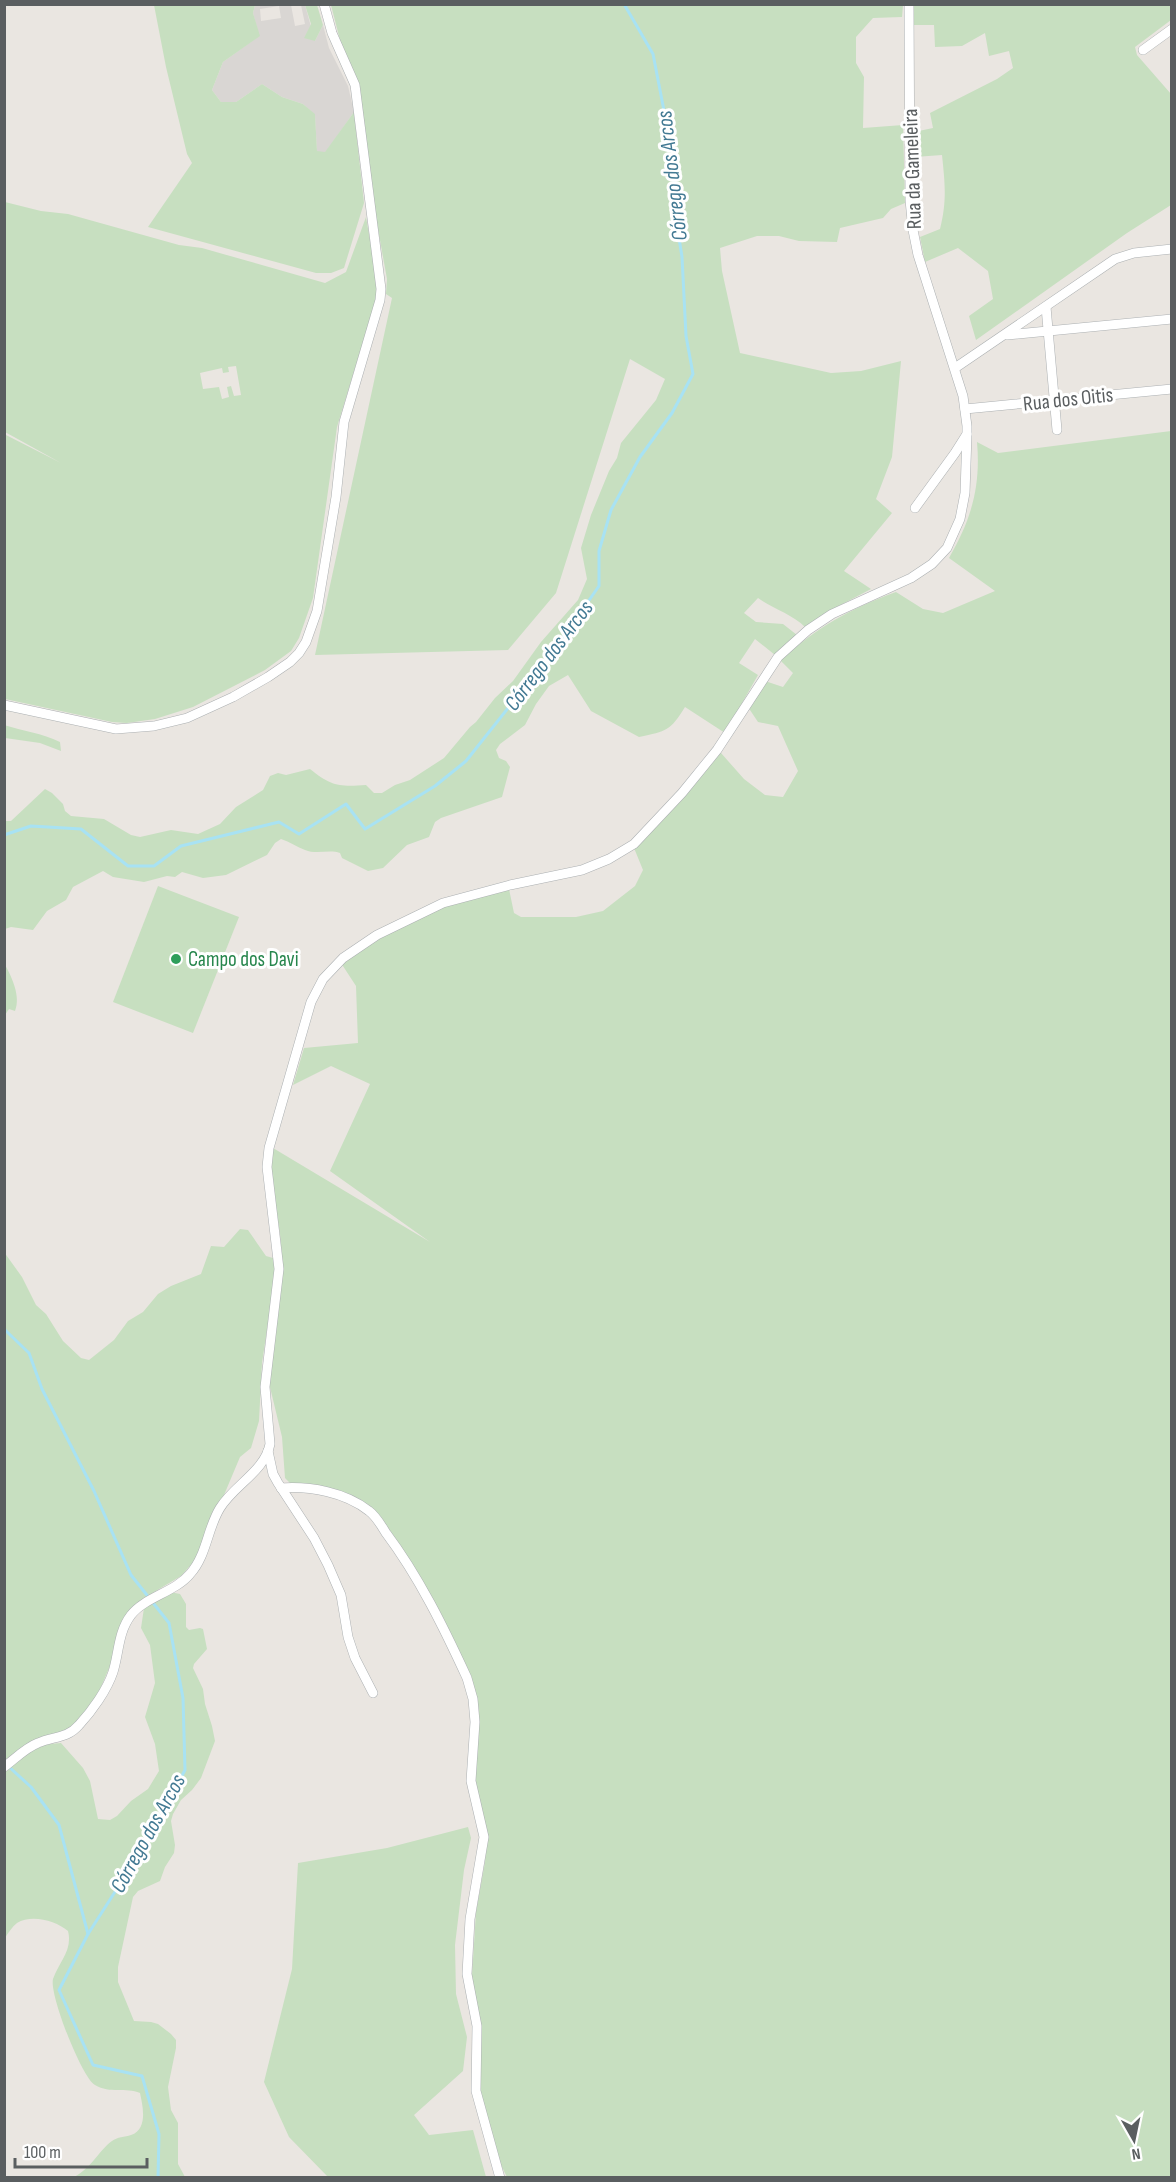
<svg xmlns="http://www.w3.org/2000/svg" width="1176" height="2182" font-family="'Sofia Sans Condensed',sans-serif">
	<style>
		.industrial { fill: #d9d6d3; fill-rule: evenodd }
		.green { fill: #c7dfc0; fill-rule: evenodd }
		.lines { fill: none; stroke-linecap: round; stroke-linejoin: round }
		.stream { stroke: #a8e2f3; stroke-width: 3 }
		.minor-casing { stroke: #acb0b2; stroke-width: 10 }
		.minor { stroke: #fff; stroke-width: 9 }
		.leisure-dot { fill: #2e9e5b; stroke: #fff; stroke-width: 2 }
		.labels { text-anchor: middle; stroke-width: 6; stroke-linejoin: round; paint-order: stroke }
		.street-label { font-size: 21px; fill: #5a5e60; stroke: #fff }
		.leisure-label { font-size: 21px; fill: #27864d; stroke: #fff; text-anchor: start }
		.water-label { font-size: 22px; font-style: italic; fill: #437a93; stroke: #fff }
	</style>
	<rect width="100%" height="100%" fill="#eae6e1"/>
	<path class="industrial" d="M255 5H291L295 26 305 24 301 5H305L315 41 323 25 329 48 348 86 354 112 325 153 317 152 315 115 303 104 282 97 262 84 236 102H221L212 90 223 62 259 36 253 13ZM279 6 281 18 261 21 260 9Z"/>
	<g class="green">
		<path d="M154 5H255L253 13 260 36 223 62 212 90 221 102H236L262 84 282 97 303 104 315 114 317 151 325 152 354 112 364 203 344 268 331 273H316L148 227 192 163 187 154 166 67Z"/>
		<path d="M305 5H317L323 25 315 41 304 38 311 24Z"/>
		<path d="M331 5H903L902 17 873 18 856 37V63L864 77 863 128 903 125 905 203 891 209 883 218 840 228 837 242 799 241 779 236H757L720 248 722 271 740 353 831 373 861 371 901 361 892 457 876 499 892 513 844 571 871 589 831 610 805 627C792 614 773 609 758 598L744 613 756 622 783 624 797 635 775 655 755 639 739 663 758 675 725 733 685 707C670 731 667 731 639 737L591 711 568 675 549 686 536 704 525 725 500 744 496 750 499 758 506 761 510 767 502 797 441 818 435 822 429 837 407 845 383 868 368 871 342 858 340 853C329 849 317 855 305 850 297 847 290 842 281 839L275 843 267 855 226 875 203 878 182 872 175 877 167 876 144 882 113 877 103 871 73 887 66 900 47 911 33 930 11 927 5 929V821H11L45 789 52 793 63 804 65 811 71 816 104 819 131 835 140 837 171 830 198 834 220 824 236 807 263 790 270 776 278 773 286 775 310 769C331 786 339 787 366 785L374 793H382L395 785 410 780 444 758 470 727 476 722 495 698 513 681 541 642 578 600 587 579 581 548 591 515 609 471 617 458 621 443 656 400 665 379 630 359 556 593 508 650 315 655 392 298 386 294 387 279 374 207 358 83 341 44Z"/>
		<path d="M914 5H1171V20L1135 47 1137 55 1171 94V205L1127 233 976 340 969 316 993 299 988 271 958 248 925 262 920 237 940 229C947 201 945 184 942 155L915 157 914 132 933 128 930 113 997 79 1013 68 1009 51 989 56 985 33 962 46 935 47 934 25H912Z"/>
		<path d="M5 202 41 211 68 214 179 245 202 248 325 283 346 272 366 217 377 280V296L337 427 313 598 299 638 291 651 265 670 193 707 155 719 127 723 112 722 5 699 4 434 61 463 5 432ZM236 366 241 395 234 396 231 386 227 387 229 397 222 399 219 387 203 389 200 373 222 368 223 373 229 372 228 367Z"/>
		<path d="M1171 431V2177H507L501 2165 480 2091 472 1975 476 1912 485 1862 487 1833 475 1790 477 1699 417 1572 375 1512 319 1488 290 1483 285 1478 282 1437 269 1383 283 1269 280 1234 270 1169 273 1148 430 1242 330 1171 370 1084 331 1066 293 1085 304 1048 358 1043 356 986 341 963 378 939 444 907 509 889 514 913 521 917H576L603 911 635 886 643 870 634 848 721 753 744 779 765 795 783 797 798 771 778 726 758 722 748 707 765 681 783 687 793 673 780 660C820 626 847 610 896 592L923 609 943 613 995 591 949 558C971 520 981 487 977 442L998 453Z"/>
		<path d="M4 725C23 731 42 733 60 742L61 751 40 743 5 738Z"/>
		<path d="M158 886 239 917 193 1033 113 1002Z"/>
		<path d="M5 965C12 977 21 997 15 1011L9 1009 5 1015Z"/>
		<path d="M240 1229 248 1230 266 1256 273 1258 276 1270 262 1363 259 1421 251 1448 240 1457 224 1495 216 1508 196 1559 181 1576 144 1598 136 1605 98 1694 72 1730 4 1762V1252L22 1277 36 1305 46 1314 63 1341 81 1358 89 1360 114 1340 128 1321 143 1312 158 1294 171 1286 201 1274 211 1246 224 1247Z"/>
		<path d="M170 1592 180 1594 186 1604V1627L189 1630 200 1628 203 1629 207 1649 194 1664 193 1668 203 1689 205 1704 212 1726 215 1741 201 1778 192 1790 181 1800 173 1814 171 1821 175 1845 174 1853 165 1867 160 1881 138 1891 133 1897 118 1967V1982L134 2021 151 2022 158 2024 171 2034 176 2040V2048L168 2087 171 2110 178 2123V2164L185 2177H74C92 2168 99 2150 112 2141 117 2137 125 2137 131 2135 148 2129 143 2107 140 2093 126 2087 110 2094 95 2085 82 2078 49 1994 53 1979 59 1962 73 1950 68 1931 56 1921 32 1914 17 1923 12 1927 8 1933 5 1938V1769L38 1745 61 1743 83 1768 90 1781 98 1819 110 1820 117 1816 131 1801 148 1789 159 1771 155 1744 145 1717 155 1683 150 1645 141 1628 144 1608Z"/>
		<path d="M468 1827 471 1838 464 1870 455 1945 456 1994 467 2037 463 2071 414 2115 429 2135 473 2130 486 2177H328L289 2137 264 2082 292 1969 298 1863 387 1848Z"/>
	</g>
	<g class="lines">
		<g class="stream">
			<path d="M4 835 31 826 81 829 128 866H154L181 846 279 822 299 834 346 804 365 829 435 786 466 761 555 649 599 586V551L611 510 640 457 672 413 693 374 686 336 682 257 676 219 673 157 653 54 624 4"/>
			<path d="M4 1329 29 1353 42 1389 94 1491 131 1575 169 1623 183 1698 185 1770 145 1845 88 1934 59 1990 93 2065 142 2076 159 2134 158 2178"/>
			<path d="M8 1766 31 1787 59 1825 88 1934"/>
		</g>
		<defs>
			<g id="minor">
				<path d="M909 4 910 200 913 230 918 255 963 396 967 426V434L955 453 915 508"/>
				<path d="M1143 50 1172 29"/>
				<path d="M1046 307 1057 430"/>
				<path d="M1007 335 1172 319"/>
				<path d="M955 368 1115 259 1134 253 1172 249"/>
				<path d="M965 409 1172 389"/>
				<path d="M4 705 116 729 154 726 187 718 233 697 268 677 290 662 299 653 306 642 317 611 336 497 344 422 380 300 381 289 355 85 332 33 324 4"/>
				<path d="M268 1451 273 1474 278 1483 314 1538 328 1565 341 1595 348 1637 355 1658 373 1693"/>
				<path d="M281 1488C310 1486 345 1492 369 1511 376 1516 381 1525 386 1533 419 1577 444 1628 467 1678L473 1699 475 1722 471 1781 484 1837 470 1919 467 1974 477 2026 476 2091 500 2178"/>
				<path d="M4 1767C15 1759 25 1748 38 1743 53 1736 67 1739 79 1725 92 1711 107 1690 113 1672 119 1653 118 1632 131 1615 145 1597 175 1592 190 1574 207 1555 207 1529 220 1508 234 1485 265 1471 270 1444L265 1387 279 1269 267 1167 269 1148 311 1002 323 979 343 958 377 935 443 903 510 885 582 870 609 859 634 844 682 793 717 750 778 657 808 630 832 614 911 578 932 564 947 548 960 519 965 493 967 434"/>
			</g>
		</defs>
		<use href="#minor" class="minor-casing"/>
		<use href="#minor" class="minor"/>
	</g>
	<circle class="leisure-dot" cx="176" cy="959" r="6"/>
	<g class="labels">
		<g class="street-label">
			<text transform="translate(912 169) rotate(-92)" y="7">Rua da Gameleira</text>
			<text transform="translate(1068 399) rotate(-6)" y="7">Rua dos Oitis</text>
		</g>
		<g class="leisure-label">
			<text x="188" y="966">Campo dos Davi</text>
		</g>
		<g class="water-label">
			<text transform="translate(671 176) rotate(-97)" y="8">Córrego dos Arcos</text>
			<text transform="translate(548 655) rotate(-53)" y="8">Córrego dos Arcos</text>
			<text transform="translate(147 1833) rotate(-61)" y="8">Córrego dos Arcos</text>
		</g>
	</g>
	<rect width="1176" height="2182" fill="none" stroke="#5a5e60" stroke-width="12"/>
	<g transform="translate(1134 2140) rotate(171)" stroke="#ffffff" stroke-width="4.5" paint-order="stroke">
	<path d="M0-4.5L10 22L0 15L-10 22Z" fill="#5a5e60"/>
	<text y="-9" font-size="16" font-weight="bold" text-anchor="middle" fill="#5a5e60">N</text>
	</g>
	<path d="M15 2158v9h132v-9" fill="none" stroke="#5a5e60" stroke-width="3"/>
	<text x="24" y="2158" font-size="18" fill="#5a5e60" stroke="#ffffff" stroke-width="4.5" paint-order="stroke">100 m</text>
</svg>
